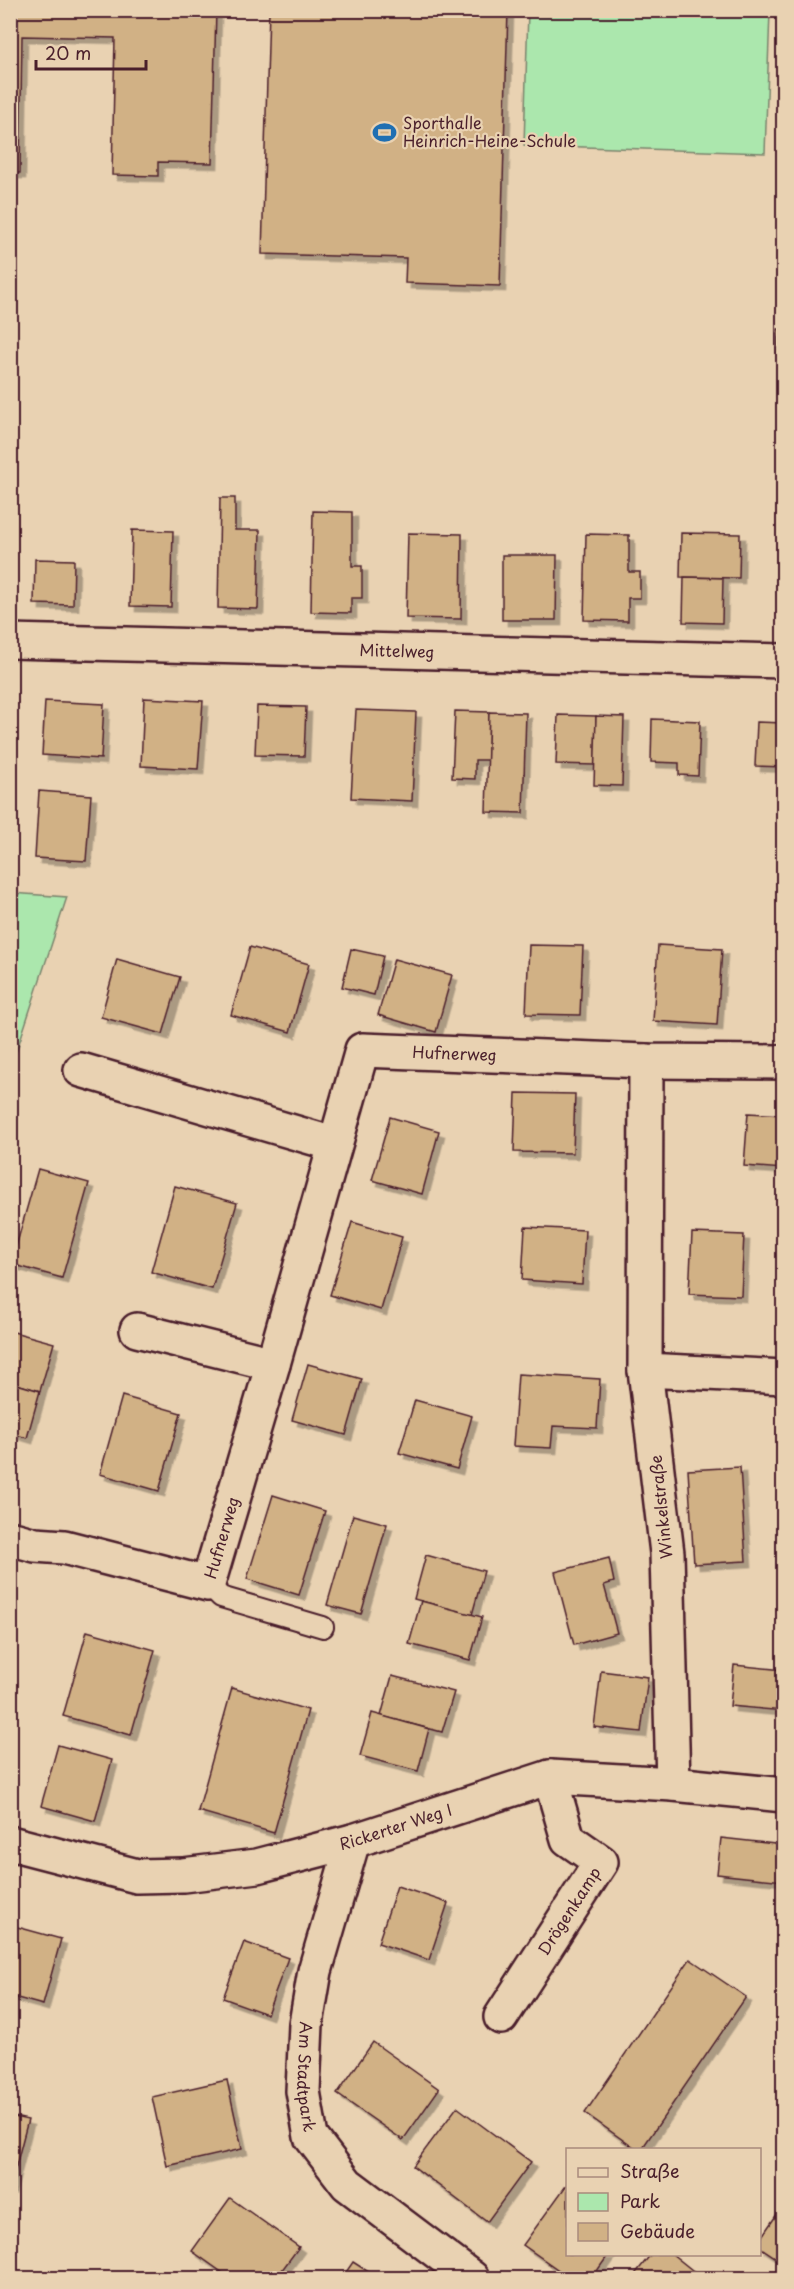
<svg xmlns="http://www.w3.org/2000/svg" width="794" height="2289" font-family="'Playpen Sans',sans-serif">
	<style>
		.green { fill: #abe7ad; stroke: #7a836c; stroke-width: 1.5 }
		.building { fill: #d1b185; stroke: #4a1f2b; stroke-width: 1.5; filter: url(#shadow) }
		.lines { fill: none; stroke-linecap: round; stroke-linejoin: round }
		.lane-casing { stroke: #4a1f2b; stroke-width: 24 }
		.street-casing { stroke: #4a1f2b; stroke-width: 38 }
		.lane { stroke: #e9d2b2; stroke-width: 20 }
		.street { stroke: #e9d2b2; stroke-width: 33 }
		.labels { text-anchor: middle; stroke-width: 4.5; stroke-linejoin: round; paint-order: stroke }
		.poi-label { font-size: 16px; fill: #4a1f2b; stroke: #e9d2b2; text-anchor: start }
		.street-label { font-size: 16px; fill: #4a1f2b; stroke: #e9d2b2 }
	</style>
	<defs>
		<filter id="shadow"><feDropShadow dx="5.5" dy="5.5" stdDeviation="0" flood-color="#0004"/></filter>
	</defs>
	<rect width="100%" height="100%" fill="#e9d2b2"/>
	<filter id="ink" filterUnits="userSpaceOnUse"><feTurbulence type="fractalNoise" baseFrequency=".0167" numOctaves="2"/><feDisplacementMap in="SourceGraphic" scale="12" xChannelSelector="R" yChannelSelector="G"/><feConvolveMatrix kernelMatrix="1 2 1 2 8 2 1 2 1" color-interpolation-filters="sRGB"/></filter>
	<g filter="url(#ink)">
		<g class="green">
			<path d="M528 11H770L765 153 524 145Z"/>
			<path d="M11 893 67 897 11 1068 10 893Z"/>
		</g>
		<g class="building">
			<path d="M10 10H216L212 163 158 162V176L112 175 115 38 22 36 20 173H10Z"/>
			<path d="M269 10H508L500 286 405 283 406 258 262 254Z"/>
			<path d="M778 329H784V387H777Z"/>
			<path d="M220 498H235V530H260L258 609 218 608Z"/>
			<path d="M313 511 352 512V566H362V598H351V613L311 612Z"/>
			<path d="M132 530 173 531 171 607 130 606Z"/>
			<path d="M408 533 462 534 461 619 406 618Z"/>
			<path d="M681 533 740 534 739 578 680 577Z"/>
			<path d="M586 534 629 535V572H640V598H628V621L584 620Z"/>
			<path d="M502 555H557L556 620H502Z"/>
			<path d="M35 559 74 560 73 605 34 604Z"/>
			<path d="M684 577 723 578 722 623 683 622Z"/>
			<path d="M144 698 203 701 198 769 141 766Z"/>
			<path d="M45 701 104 704 101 759 42 755Z"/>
			<path d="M257 706 306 707 304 756 255 755Z"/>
			<path d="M356 710 416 712 412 801 351 798Z"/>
			<path d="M455 711 489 712 488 760H475V779L452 778Z"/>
			<path d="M489 712 526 713 523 813 486 812Z"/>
			<path d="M558 715 596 716 595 765 556 764Z"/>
			<path d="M596 716 624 717 622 786 594 785Z"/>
			<path d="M652 719 700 721 698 776 679 775V763L651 762Z"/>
			<path d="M757 722 784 723V767L755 766Z"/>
			<path d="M39 791 91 795 86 861 35 858Z"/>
			<path d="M529 945 583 946 580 1015 526 1014Z"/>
			<path d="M658 945 722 949 717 1025 653 1021Z"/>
			<path d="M250 947 309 964 290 1032 231 1015Z"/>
			<path d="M351 949 383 956 374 995 342 987Z"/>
			<path d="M117 959 180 977 163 1034 101 1017Z"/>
			<path d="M394 959 452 975 436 1032 378 1015Z"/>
			<path d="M516 1093 575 1094 573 1153 514 1152Z"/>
			<path d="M748 1113 784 1115V1169L744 1166Z"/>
			<path d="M390 1117 439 1131 422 1194 372 1180Z"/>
			<path d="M38 1169 89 1183 62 1278 11 1264Z"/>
			<path d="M175 1186 237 1203 212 1289 151 1272Z"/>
			<path d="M352 1222 402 1237 381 1310 330 1295Z"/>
			<path d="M525 1227 585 1230 582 1284 522 1280Z"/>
			<path d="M692 1233 744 1235 741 1296 689 1294Z"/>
			<path d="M10 1331 54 1343 40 1391 10 1382Z"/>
			<path d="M308 1364 362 1379 346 1435 292 1420Z"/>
			<path d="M518 1374 600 1379 597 1428 553 1426 551 1448 513 1446Z"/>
			<path d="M10 1382 40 1391 27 1438 10 1433Z"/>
			<path d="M122 1396 181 1413 159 1491 100 1474Z"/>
			<path d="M415 1400 472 1416 457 1469 399 1453Z"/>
			<path d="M740 1467 746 1561 694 1564 688 1470Z"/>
			<path d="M273 1495 325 1511 299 1595 247 1579Z"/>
			<path d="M353 1515 387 1524 361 1614 327 1605Z"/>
			<path d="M426 1555 484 1571 472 1615 414 1599Z"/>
			<path d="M609 1558 614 1582 604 1585 617 1633 574 1645 555 1572Z"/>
			<path d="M421 1601 482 1617 470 1660 409 1644Z"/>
			<path d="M87 1631 155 1650 131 1735 63 1716Z"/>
			<path d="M734 1665 784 1670V1711L730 1706Z"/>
			<path d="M601 1671 648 1677 641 1732 594 1727Z"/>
			<path d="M392 1676 454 1692 442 1732 381 1716Z"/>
			<path d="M232 1688 308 1710 274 1833 198 1811Z"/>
			<path d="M372 1713 429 1729 418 1771 360 1756Z"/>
			<path d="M58 1745 112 1760 95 1821 41 1806Z"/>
			<path d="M721 1838 784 1845V1881L717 1874Z"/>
			<path d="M397 1886 448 1903 429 1960 378 1943Z"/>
			<path d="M10 1925 61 1939 43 2005 10 1996Z"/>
			<path d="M244 1942 288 1958 267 2014 223 1998Z"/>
			<path d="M690 1959 746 1997 641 2150H637L585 2113Z"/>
			<path d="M373 2042 439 2089 403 2140 337 2094Z"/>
			<path d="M227 2080 242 2149 167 2166 152 2097Z"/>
			<path d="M457 2107 531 2162 487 2222 413 2166Z"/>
			<path d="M10 2116 28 2120 10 2189Z"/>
			<path d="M568 2183V2254H609L592 2278H570L523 2245Z"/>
			<path d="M230 2198 299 2247 276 2278H230L192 2251Z"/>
			<path d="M784 2204V2263L760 2247V2239Z"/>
			<path d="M651 2254H672L702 2278H632Z"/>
			<path d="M353 2262 378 2278H342Z"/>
		</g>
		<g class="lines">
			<defs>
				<path id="lane" d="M208 1584 221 1597 323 1627"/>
				<g id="street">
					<path id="s1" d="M10 641 784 661"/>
					<path d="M81 1070 334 1144"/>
					<path d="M137 1330 273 1364"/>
					<path d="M645 1370 646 1061"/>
					<path id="s2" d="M10 1538 35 1545 64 1547 208 1584 273 1364 362 1050 646 1061 784 1062"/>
					<path d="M673 1784 667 1553 645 1370 784 1377"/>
					<path id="s3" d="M353 1841 315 1971 306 2024 303 2091 311 2137 347 2184 472 2278"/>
					<path id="s4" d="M10 1843 137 1876 183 1875 257 1866 353 1841 550 1777 673 1784 784 1795"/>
					<path id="s5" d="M501 2017 601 1862 568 1839 550 1777"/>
				</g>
			</defs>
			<use href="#lane" class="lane-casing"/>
			<use href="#street" class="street-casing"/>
			<use href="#lane" class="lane"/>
			<use href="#street" class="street"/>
		</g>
	</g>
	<defs>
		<symbol id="stadium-bare" viewBox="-9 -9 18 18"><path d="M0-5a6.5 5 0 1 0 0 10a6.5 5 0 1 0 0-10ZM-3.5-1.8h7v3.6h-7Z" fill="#1f6fb2" stroke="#e9d2b2" stroke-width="2.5" paint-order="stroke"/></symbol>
	</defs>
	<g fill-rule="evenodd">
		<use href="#stadium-bare" x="368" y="116" width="33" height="33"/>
	</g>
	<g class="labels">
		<g class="poi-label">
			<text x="403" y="129">Sporthalle<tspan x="403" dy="18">Heinrich-Heine-Schule</tspan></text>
		</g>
		<g class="street-label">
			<text dy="6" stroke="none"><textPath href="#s1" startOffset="387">Mittelweg</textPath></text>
			<text dy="6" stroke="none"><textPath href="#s2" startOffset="852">Hufnerweg</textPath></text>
			<text transform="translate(661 1507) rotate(-96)" y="6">Winkelstraße</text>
			<text dy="6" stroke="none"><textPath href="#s2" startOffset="252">Hufnerweg</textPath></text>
			<text dy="6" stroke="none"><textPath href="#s4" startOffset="396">Rickerter Weg I</textPath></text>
			<text dy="6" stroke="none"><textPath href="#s5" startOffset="126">Drögenkamp</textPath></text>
			<text dy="6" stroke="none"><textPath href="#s3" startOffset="242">Am Stadtpark</textPath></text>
		</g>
	</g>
	<rect width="794" height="2289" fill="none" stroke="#e9d2b2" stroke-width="36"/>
	<rect x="18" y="18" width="758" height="2253" fill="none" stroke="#4a1f2b" stroke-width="2" filter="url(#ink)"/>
	<rect x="566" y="2148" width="195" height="108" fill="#e9d2b2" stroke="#a98a7c" stroke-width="1.5"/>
	<rect x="578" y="2168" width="30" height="9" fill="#e9d2b2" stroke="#a98a7c" stroke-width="1.5"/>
	<text x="620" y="2178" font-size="18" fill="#4a1f2b">Straße</text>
	<rect x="578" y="2193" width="30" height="18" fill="#abe7ad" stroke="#a98a7c" stroke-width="1.5"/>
	<text x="620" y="2208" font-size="18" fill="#4a1f2b">Park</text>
	<rect x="578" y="2223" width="30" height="18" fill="#d1b185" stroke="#a98a7c" stroke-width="1.5"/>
	<text x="620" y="2238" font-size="18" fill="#4a1f2b">Gebäude</text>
	<path d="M36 60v9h110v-9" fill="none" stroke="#4a1f2b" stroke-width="3"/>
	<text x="45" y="60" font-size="18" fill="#4a1f2b" stroke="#e9d2b2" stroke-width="4.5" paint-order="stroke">20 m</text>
</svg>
